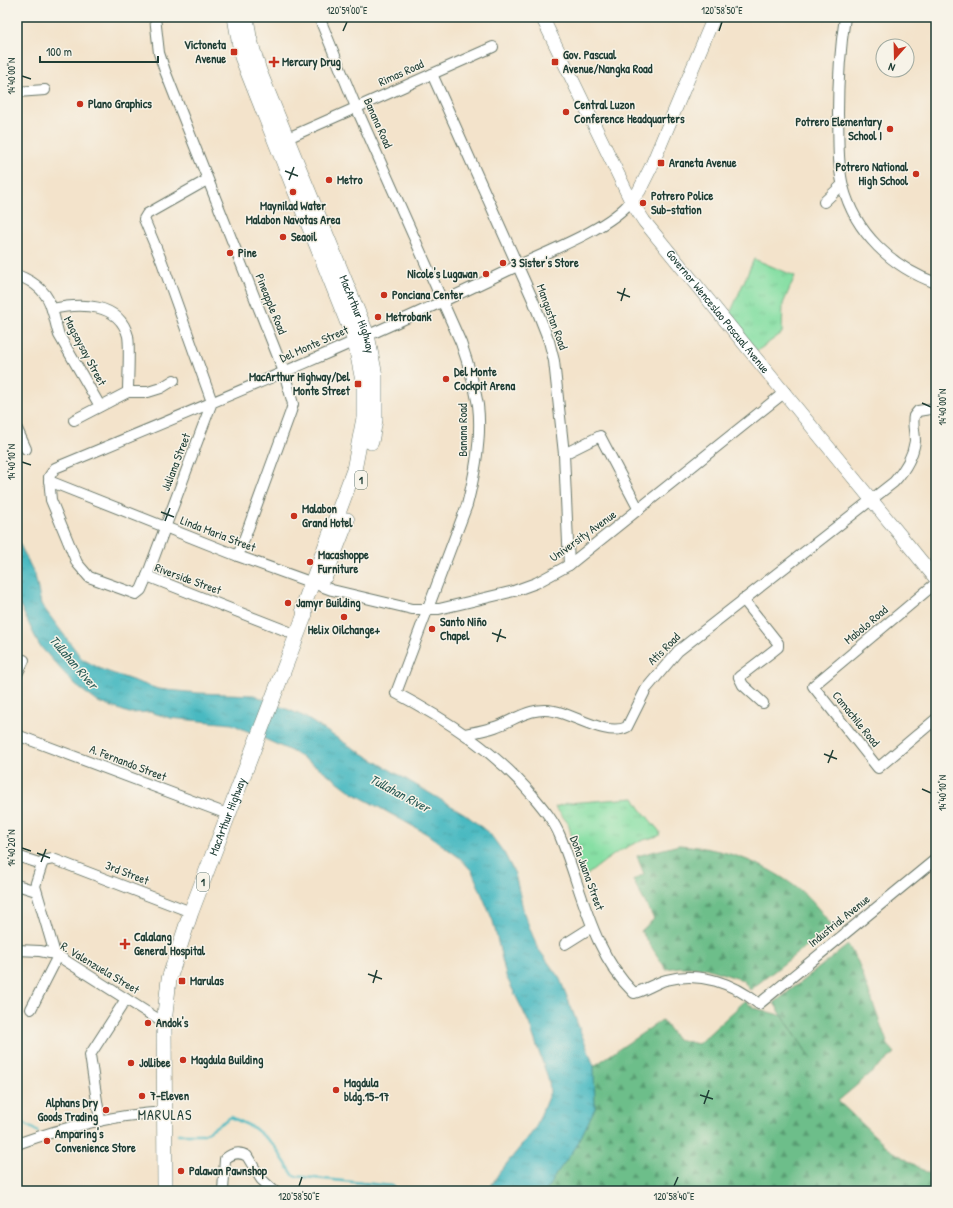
<svg xmlns="http://www.w3.org/2000/svg" width="953" height="1208" font-family="'Patrick Hand',sans-serif">
	<style>
		.grass { fill: url(#grass-tufts); stroke: #538e6c }
		.forest { fill: url(#forest-firs); stroke: #467e5f }
		.water { fill: url(#water-ripples); stroke: #347b7a }
		.lines { fill: none; stroke-linecap: round; stroke-linejoin: round }
		.stream { stroke: #4ab9c1; stroke-width: 2.5 }
		.minor-casing { stroke: #697769; stroke-width: 12 }
		.major-casing { stroke: #697769; stroke-width: 14 }
		.highway-casing { stroke: #697769; stroke-width: 16 }
		.minor { stroke: #fff; stroke-width: 10 }
		.major { stroke: #fff; stroke-width: 13 }
		.highway { stroke: #fff; stroke-width: 15 }
		.ticks { fill: none; stroke: #1f3d34; stroke-width: 1.5 }
		.poi-dot { fill: #c8321e; stroke: #f7f3e8; stroke-width: 1.5 }
		.labels { text-anchor: middle; stroke-width: 3; stroke-linejoin: round; paint-order: stroke }
		.shield { fill: #f7f3e8; stroke: #60746a; stroke-width: 1 }
		.shield-label { font-size: 11px; font-weight: bold; fill: #1f3d34 }
		.poi-label { font-size: 12px; font-weight: bold; fill: #1f3d34; stroke: #f7f3e8; text-anchor: start }
		.street-label { font-size: 12px; fill: #1f3d34; stroke: #f7f3e8 }
		.water-label { font-size: 13px; font-style: italic; fill: #2a5c57; stroke: #f7f3e8 }
		.quarter-label { font-size: 14px; letter-spacing: 1px; fill: #1f3d34; stroke: #f7f3e8 }
		.neatline { fill: none; stroke: #1f3d34; stroke-width: 1.5 }
		.ticks-label { font-size: 10px; text-anchor: middle; fill: #1f3d34 }
	</style>
	<defs>
		<pattern id="grass-tufts" width="24" height="20" patternUnits="userSpaceOnUse"><rect width="24" height="20" fill="#87dfa4"/><path d="M3 7l-1-3M5 7V3M7 7l1-3M15 17l-1-3M17 17v-4M19 17l1-3" fill="none" stroke="#74c08e"/></pattern>
		<pattern id="forest-firs" width="22" height="20" patternUnits="userSpaceOnUse"><rect width="22" height="20" fill="#6dbe8a"/><path d="M5 1l3.5 6h-7zM16 11l3.5 6h-7z" fill="#599c72"/></pattern>
		<pattern id="water-ripples" width="26" height="14" patternUnits="userSpaceOnUse"><rect width="26" height="14" fill="#4ab9c1"/><path d="M2 4q2-2 4 0t4 0M15 11q2-2 4 0t4 0" fill="none" stroke="#3d989e"/></pattern>
	</defs>
	<rect width="100%" height="100%" fill="#f7f3e8"/>
	<filter id="ink" filterUnits="userSpaceOnUse"><feTurbulence type="fractalNoise" baseFrequency=".025" numOctaves="2"/><feDisplacementMap in="SourceGraphic" scale="8" xChannelSelector="R" yChannelSelector="G"/><feConvolveMatrix kernelMatrix="1 2 1 2 8 2 1 2 1" color-interpolation-filters="sRGB"/></filter>
	<filter id="wash" filterUnits="userSpaceOnUse"><feTurbulence type="fractalNoise" baseFrequency=".012" numOctaves="4" result="noise"/><feDisplacementMap in="SourceGraphic" scale="16" xChannelSelector="R" yChannelSelector="G"/><feGaussianBlur stdDeviation="0.9" result="paint"/><feColorMatrix in="noise" values="0 0 0 0 0 0 0 0 0 0 0 0 0 0 0 0 0 1.4 0 .05"/><feComposite in="paint" operator="in"/></filter>
	<g filter="url(#wash)">
		<rect width="100%" height="100%" fill="#f3e3cb"/>
		<g class="grass">
			<path d="M754 259 795 276 783 304 782 333 757 351 729 316Z"/>
			<path d="M634 798 640 808 660 832 659 836C625 843 609 858 583 878L568 823 555 807 568 803Z"/>
		</g>
		<g class="forest">
			<path d="M679 845C724 848 766 863 801 891 813 901 823 914 832 926L750 990 743 980 705 968 680 967 666 969 641 931 654 919 633 880 644 874 637 856Z"/>
			<path d="M848 945 858 962 888 1045 895 1053 838 1101 889 1149 936 1178V1191H546L556 1174 576 1147 595 1108 594 1066 662 1020 677 1039 698 1044 745 1001 754 1008 783 1016 811 1059 774 1003Z"/>
		</g>
		<path class="water" d="M17 539 35 575 41 604 82 659 103 670 158 689 198 693 254 695 303 716 348 745 465 814 490 834 504 853 515 874 524 913 537 947 560 979 594 1066 595 1108 576 1147 556 1174 546 1191H488L499 1173 535 1129 550 1092 549 1081 529 1023 506 976 493 921 472 871 460 858 427 834 353 793 321 769 291 751 232 724 170 718 150 712 129 713 98 702 75 685 39 645 17 599Z"/>
		<g class="lines">
			<g class="stream">
				<path d="M17 1119 38 1132"/>
				<path d="M178 1134H204L231 1117 254 1128 273 1144 294 1176 392 1186 398 1191"/>
			</g>
		</g>
	</g>
	<g filter="url(#ink)">
		<g class="lines">
			<defs>
				<g id="minor">
					<path d="M155 17 159 53 165 71 284 372 293 404 291 411 238 556"/>
					<path d="M319 17 356 107 461 343C468 363 474 383 478 405 482 437 475 474 467 505L396 693C447 720 495 751 533 796 543 808 554 821 560 836 582 889 591 951 634 993 644 991 655 983 666 980 700 971 733 983 759 1004L936 859"/>
					<path d="M845 17C840 49 838 81 838 114 839 137 837 164 843 186 855 233 892 267 936 283"/>
					<path d="M432 74 533 300 549 341 554 361 564 454 569 565"/>
					<path d="M17 92 45 90"/>
					<path d="M281 141 493 47"/>
					<path d="M207 180 147 214 144 219 162 262 212 402 147 576 141 590 136 594 89 577 77 563 51 500 49 477 55 468C209 404 363 341 513 268 546 252 609 229 631 201"/>
					<path d="M824 202 842 185"/>
					<path d="M17 275C33 281 48 292 52 310 55 318 56 326 59 335L100 406"/>
					<path d="M52 309C80 303 119 302 128 336 130 347 128 378 128 392"/>
					<path d="M74 420 128 392H148L161 388 174 380"/>
					<path d="M17 429 26 449"/>
					<path d="M564 454 600 436 639 510"/>
					<path d="M49 481 238 556 332 590 412 609H439L514 591 536 583 569 565 785 392"/>
					<path d="M147 576 297 635"/>
					<path d="M936 583 813 686 878 768 936 719"/>
					<path d="M743 599 778 643V647L773 651 739 677 743 685 763 703"/>
					<path d="M17 674 24 660"/>
					<path d="M465 734C475 732 486 730 495 727 515 720 531 706 554 711 575 715 607 737 627 727L646 689 678 651 894 482C904 471 913 456 915 441 915 432 912 424 914 416L918 411 936 408"/>
					<path d="M17 735 230 815"/>
					<path d="M17 856 42 864"/>
					<path d="M17 885 36 891"/>
					<path d="M565 944 592 927"/>
					<path d="M17 950 40 951 55 954 164 1023"/>
					<path d="M55 954 35 886 43 861 53 859 191 912"/>
					<path d="M31 1009 58 956"/>
					<path d="M100 1121 90 1055 126 999"/>
					<path d="M17 1144C64 1127 115 1115 165 1112"/>
					<path d="M223 1191 225 1159C232 1153 239 1151 247 1156L261 1179 274 1191"/>
				</g>
				<g id="major">
					<path id="s1" d="M542 17 631 201 644 221 936 579"/>
					<path d="M631 201 639 191 651 167 714 17"/>
				</g>
				<g id="highway">
					<path id="s2" d="M246 17 249 37 259 71 367 335 375 376V420L371 442"/>
					<path d="M325 576 347 520"/>
					<path id="s3" d="M165 1191 164 1023 169 979 191 912 305 614 303 607 354 470 364 418V386L355 341 242 57 235 17"/>
				</g>
			</defs>
			<use href="#minor" class="minor-casing"/>
			<use href="#major" class="major-casing"/>
			<use href="#highway" class="highway-casing"/>
			<use href="#minor" class="minor"/>
			<use href="#major" class="major"/>
			<use href="#highway" class="highway"/>
		</g>
	</g>
	<path class="ticks" d="M343 31 347 22M719 31 722 22M22 76 31 79M285 171 298 176M289 180 294 167M617 292 630 297M621 301 625 288M922 403 931 407M22 462 31 465M161 512 174 517M165 521 170 508M492 633 506 638M497 642 501 629M824 754 837 759M828 763 833 750M922 789 931 793M22 848 31 851M37 853 50 858M41 862 46 849M368 974 382 979M373 983 377 970M700 1095 713 1099M704 1104 709 1090M299 1186 302 1177M674 1186 678 1177"/>
	<g class="poi-dot">
		<rect x="230" y="48" width="8" height="8" rx="2"/>
		<path d="M272 56h4v4h4v4h-4v4h-4v-4h-4v-4h4z"/>
		<rect x="551" y="58" width="8" height="8" rx="2"/>
		<circle cx="80" cy="104" r="4"/>
		<circle cx="566" cy="112" r="4"/>
		<circle cx="890" cy="129" r="4"/>
		<rect x="657" y="159" width="8" height="8" rx="2"/>
		<circle cx="916" cy="174" r="4"/>
		<circle cx="329" cy="180" r="4"/>
		<circle cx="293" cy="192" r="4"/>
		<circle cx="643" cy="203" r="4"/>
		<circle cx="283" cy="237" r="4"/>
		<circle cx="230" cy="253" r="4"/>
		<circle cx="503" cy="263" r="4"/>
		<circle cx="486" cy="274" r="4"/>
		<circle cx="384" cy="295" r="4"/>
		<circle cx="378" cy="317" r="4"/>
		<circle cx="446" cy="379" r="4"/>
		<rect x="354" y="380" width="8" height="8" rx="2"/>
		<circle cx="294" cy="516" r="4"/>
		<circle cx="310" cy="562" r="4"/>
		<circle cx="288" cy="603" r="4"/>
		<circle cx="344" cy="617" r="4"/>
		<circle cx="432" cy="629" r="4"/>
		<path d="M123 938h4v4h4v4h-4v4h-4v-4h-4v-4h4z"/>
		<rect x="178" y="977" width="8" height="8" rx="2"/>
		<circle cx="148" cy="1023" r="4"/>
		<circle cx="183" cy="1060" r="4"/>
		<circle cx="131" cy="1063" r="4"/>
		<circle cx="336" cy="1090" r="4"/>
		<circle cx="142" cy="1096" r="4"/>
		<circle cx="106" cy="1110" r="4"/>
		<circle cx="47" cy="1141" r="4"/>
		<circle cx="181" cy="1171" r="4"/>
	</g>
	<g class="labels">
		<g class="shield">
			<rect x="355" y="471" width="12" height="18" rx="3"/>
			<rect x="197" y="873" width="12" height="18" rx="3"/>
		</g>
		<g class="shield-label">
			<text x="361" y="484">1</text>
			<text x="203" y="886">1</text>
		</g>
		<g class="poi-label">
			<text x="226" y="49" text-anchor="end">Victoneta<tspan x="226" dy="14">Avenue</tspan></text>
			<text x="563" y="59">Gov. Pascual<tspan x="563" dy="14">Avenue/Nangka Road</tspan></text>
			<text x="282" y="66">Mercury Drug</text>
			<text x="88" y="108">Plano Graphics</text>
			<text x="574" y="109">Central Luzon<tspan x="574" dy="14">Conference Headquarters</tspan></text>
			<text x="882" y="126" text-anchor="end">Potrero Elementary<tspan x="882" dy="14">School I</tspan></text>
			<text x="669" y="167">Araneta Avenue</text>
			<text x="908" y="171" text-anchor="end">Potrero National<tspan x="908" dy="14">High School</tspan></text>
			<text x="337" y="184">Metro</text>
			<text x="651" y="200">Potrero Police<tspan x="651" dy="14">Sub-station</tspan></text>
			<text x="293" y="210" text-anchor="middle">Maynilad Water<tspan x="293" dy="14">Malabon Navotas Area</tspan></text>
			<text x="291" y="241">Seaoil</text>
			<text x="238" y="257">Pine</text>
			<text x="511" y="267">3 Sister's Store</text>
			<text x="478" y="278" text-anchor="end">Nicole's Lugawan</text>
			<text x="392" y="299">Ponciana Center</text>
			<text x="386" y="321">Metrobank</text>
			<text x="454" y="376">Del Monte<tspan x="454" dy="14">Cockpit Arena</tspan></text>
			<text x="350" y="381" text-anchor="end">MacArthur Highway/Del<tspan x="350" dy="14">Monte Street</tspan></text>
			<text x="302" y="513">Malabon<tspan x="302" dy="14">Grand Hotel</tspan></text>
			<text x="318" y="559">Macashoppe<tspan x="318" dy="14">Furniture</tspan></text>
			<text x="296" y="607">Jamyr Building</text>
			<text x="440" y="626">Santo Niño<tspan x="440" dy="14">Chapel</tspan></text>
			<text x="344" y="634" text-anchor="middle">Helix Oilchange+</text>
			<text x="134" y="941">Calalang<tspan x="134" dy="14">General Hospital</tspan></text>
			<text x="190" y="985">Marulas</text>
			<text x="156" y="1027">Andok's</text>
			<text x="191" y="1064">Magdula Building</text>
			<text x="139" y="1067">Jollibee</text>
			<text x="344" y="1087">Magdula<tspan x="344" dy="14">bldg.15-17</tspan></text>
			<text x="150" y="1100">7-Eleven</text>
			<text x="98" y="1107" text-anchor="end">Alphans Dry<tspan x="98" dy="14">Goods Trading</tspan></text>
			<text x="55" y="1138">Amparing's<tspan x="55" dy="14">Convenience Store</tspan></text>
			<text x="189" y="1175">Palawan Pawnshop</text>
		</g>
		<g class="street-label">
			<text transform="translate(401 73) rotate(-24)" y="4">Rimas Road</text>
			<text transform="translate(378 123) rotate(66)" y="4">Banana Road</text>
			<text transform="translate(271 304) rotate(68)" y="4">Pineapple Road</text>
			<text dy="4" stroke="none"><textPath href="#s1" startOffset="345">Governor Wenceslao Pascual Avenue</textPath></text>
			<text dy="4" stroke="none"><textPath href="#s2" startOffset="318">MacArthur Highway</textPath></text>
			<text transform="translate(552 317) rotate(70)" y="4">Mangustan Road</text>
			<text transform="translate(314 344) rotate(-24)" y="4">Del Monte Street</text>
			<text transform="translate(85 351) rotate(62)" y="4">Magsaysay Street</text>
			<text transform="translate(463 430) rotate(-90)" y="4">Banana Road</text>
			<text transform="translate(176 462) rotate(-69)" y="4">Juliana Street</text>
			<text transform="translate(218 534) rotate(21)" y="4">Linda Maria Street</text>
			<text transform="translate(583 536) rotate(-36)" y="4">University Avenue</text>
			<text transform="translate(188 579) rotate(20)" y="4">Riverside Street</text>
			<text transform="translate(866 625) rotate(-40)" y="4">Mabolo Road</text>
			<text transform="translate(664 649) rotate(-45)" y="4">Atis Road</text>
			<text transform="translate(856 719) rotate(51)" y="4">Camachile Road</text>
			<text transform="translate(128 763) rotate(21)" y="4">A. Fernando Street</text>
			<text dy="4" stroke="none"><textPath href="#s3" startOffset="385">MacArthur Highway</textPath></text>
			<text transform="translate(127 873) rotate(21)" y="4">3rd Street</text>
			<text transform="translate(587 873) rotate(70)" y="4">Doña Juana Street</text>
			<text transform="translate(839 921) rotate(-39)" y="4">Industrial Avenue</text>
			<text transform="translate(100 968) rotate(31)" y="4">R. Valenzuela Street</text>
		</g>
		<g class="water-label">
			<text transform="translate(74 662) rotate(49)" y="5">Tullahan River</text>
			<text transform="translate(400 793) rotate(28)" y="5">Tullahan River</text>
		</g>
		<g class="quarter-label">
			<text x="165" y="1120">MARULAS</text>
		</g>
	</g>
	<rect width="953" height="1208" fill="none" stroke="#f7f3e8" stroke-width="44"/>
	<g transform="translate(895 58) rotate(200)"><circle r="19" fill="#f7f3e8" stroke="#a1aaa0"/>
	<path d="M0-3L7 15L0 10L-7 15Z" fill="#c8321e"/>
	<text y="-6" font-size="11" font-weight="bold" text-anchor="middle" fill="#1f3d34">N</text>
	</g>
	<path d="M40 56v6h118v-6" fill="none" stroke="#1f3d34" stroke-width="2"/>
	<text x="46" y="56" font-size="12" fill="#1f3d34" stroke="#f7f3e8" stroke-width="3" paint-order="stroke">100 m</text>
	<rect x="22" y="22" width="909" height="1164" class="neatline"/>
	<g class="ticks-label">
		<text x="347" y="14">120°59'00"E</text>
		<text x="722" y="14">120°58'50"E</text>
		<text transform="translate(11 76) rotate(-90)" y="4">14°40'00"N</text>
		<text transform="translate(942 407) rotate(-90)" y="4">14°40'00"N</text>
		<text transform="translate(11 462) rotate(-90)" y="4">14°40'10"N</text>
		<text transform="translate(942 793) rotate(-90)" y="4">14°40'10"N</text>
		<text transform="translate(11 848) rotate(-90)" y="4">14°40'20"N</text>
		<text x="299" y="1200">120°58'50"E</text>
		<text x="674" y="1200">120°58'40"E</text>
	</g>
</svg>
